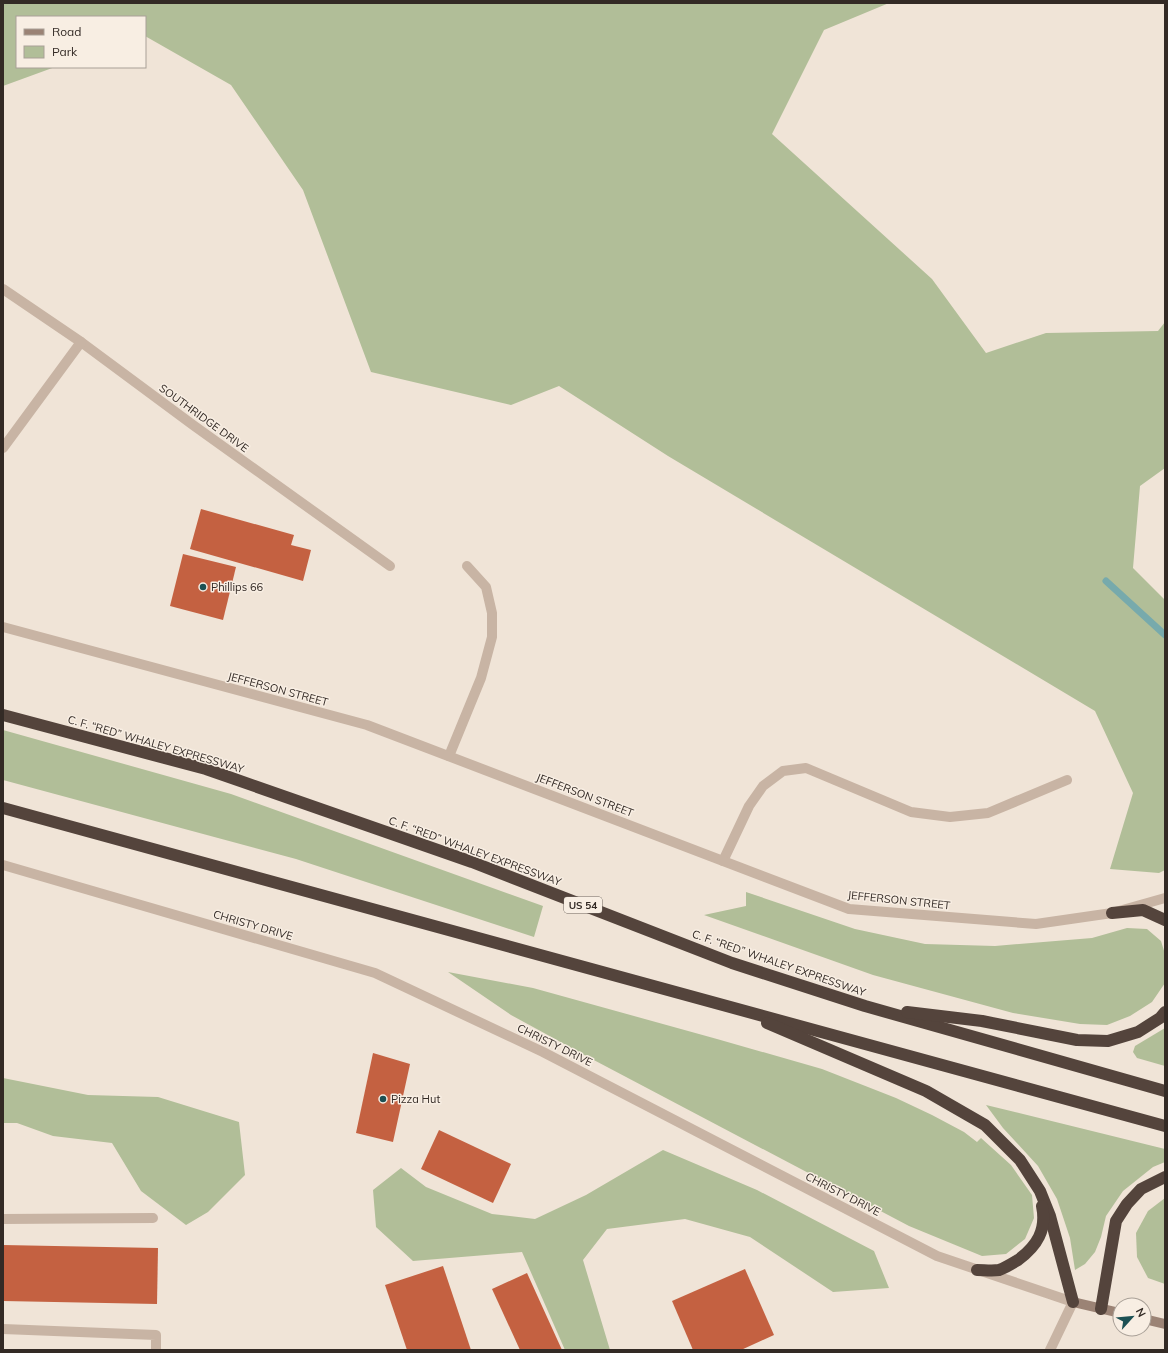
<svg xmlns="http://www.w3.org/2000/svg" width="1168" height="1353" font-family="Mulish,sans-serif">
	<style>
		.green { fill: #b1be98 }
		.lines { fill: none; stroke-linecap: round; stroke-linejoin: round }
		.stream { stroke: #77aaac; stroke-width: 7 }
		.building { fill: #c46141 }
		.service { stroke: #c8b4a4; stroke-width: 10 }
		.minor { stroke: #c8b4a4; stroke-width: 10 }
		.tertiary { stroke: #c8b4a4; stroke-width: 10 }
		.secondary { stroke: #9b8375; stroke-width: 10 }
		.motorway { stroke: #54443c; stroke-width: 12 }
		.poi-dot { fill: #1c5053; stroke: #f8eee3; stroke-width: 1.5 }
		.labels { text-anchor: middle; stroke-width: 3; stroke-linejoin: round; paint-order: stroke }
		.shield { fill: #f8eee3; stroke: #6e655e; stroke-width: 1 }
		.shield-label { font-size: 10px; font-weight: bold; fill: #332a25 }
		.street-label { font-size: 11px; fill: #332a25; stroke: #f8eee3 }
		.poi-label { font-size: 11px; fill: #332a25; stroke: #f8eee3; text-anchor: start }
	</style>
	<rect width="100%" height="100%" fill="#f0e4d7"/>
	<g class="green">
		<path d="M3 3H889L824 30 772 134 932 279 986 353 1046 333 1158 331 1165 322V468L1140 486 1133 568 1165 600V870L1159 873 1110 869 1133 793 1095 711 668 456 559 386 511 405 371 372 303 190 231 85 145 36V17H17V67H55L3 86Z"/>
		<path d="M3 730 231 794 543 906 534 937 296 859 3 780Z"/>
		<path d="M746 892 855 929 925 944 995 946 1092 938 1127 928 1147 929 1161 941 1165 954V983L1152 1002 1130 1016 1107 1025 1080 1024 1013 1013 873 975 704 915 746 906Z"/>
		<path d="M448 972 533 988 717 1039 822 1069 896 1098 932 1115 964 1132 977 1142 981 1138 1011 1165 1032 1195 1034 1218 1025 1239 1006 1254 982 1256 909 1226 590 1058 511 1015Z"/>
		<path d="M1165 1028V1066L1137 1058 1133 1052 1135 1046Z"/>
		<path d="M3 1078 88 1095 158 1097 239 1122 245 1175 208 1212 186 1225 141 1191 112 1143 53 1136 17 1123H3Z"/>
		<path d="M986 1105 1165 1149V1162L1153 1167 1123 1191 1106 1216 1101 1237 1095 1252 1085 1264 1075 1270 1070 1238 1057 1199 1038 1166 1003 1128Z"/>
		<path d="M663 1150 757 1190 874 1251 889 1288 833 1292 750 1237 685 1219 607 1229 583 1260 610 1350H565L522 1252 413 1261 376 1227 373 1190 401 1168 426 1187 492 1214 535 1219 586 1195Z"/>
		<path d="M1165 1198V1284L1148 1278 1137 1257 1136 1233 1148 1211Z"/>
	</g>
	<g class="lines">
		<path class="stream" d="M1106 581 1165 635"/>
	</g>
	<g class="building">
		<path d="M201 509 294 535 291 545 311 550 303 581 190 549Z"/>
		<path d="M183 554 236 567 223 620 170 606Z"/>
		<path d="M373 1053 410 1064 393 1142 356 1133Z"/>
		<path d="M439 1130 511 1164 493 1203 421 1169Z"/>
		<path d="M3 1245 158 1248 157 1304 3 1301Z"/>
		<path d="M443 1266 471 1350H407L385 1285Z"/>
		<path d="M745 1269 774 1335 741 1350H693L672 1301Z"/>
		<path d="M527 1273 562 1350H520L492 1289Z"/>
	</g>
	<g class="lines">
		<g class="service">
			<path d="M449 756 481 678 492 637V613L486 587 467 566"/>
			<path d="M723 861 749 806 763 786 783 771 806 768 911 812 950 817 988 813 1067 780"/>
			<path d="M3 1219 153 1218"/>
			<path d="M3 1329 156 1335V1350"/>
		</g>
		<g class="minor">
			<path d="M3 289 81 342 193 425 390 566"/>
			<path d="M3 448 81 342"/>
		</g>
		<g class="tertiary">
			<path d="M3 627 367 725 849 909 1036 924 1112 913 1165 898"/>
			<path d="M3 865 375 973 543 1052 937 1256 1073 1302 1050 1350"/>
		</g>
		<g class="secondary">
			<path d="M1073 1302 1120 1313"/>
			<path d="M1144 1319 1165 1324"/>
		</g>
		<g class="motorway">
			<path d="M3 715 206 769 472 862 732 963 865 1006 1165 1091"/>
			<path d="M3 808 1165 1126"/>
			<path d="M1112 913 1143 910 1165 920"/>
			<path d="M907 1012 982 1021 1077 1040 1108 1041 1138 1032 1160 1018 1165 1012"/>
			<path d="M767 1023 926 1091 985 1125 1020 1160 1040 1191 1050 1216 1073 1302"/>
			<path d="M977 1270C984 1270 992 1271 999 1270 1005 1268 1013 1263 1018 1260 1037 1246 1047 1230 1042 1206"/>
			<path d="M1101 1309 1116 1221 1127 1204 1141 1189 1165 1177"/>
		</g>
	</g>
	<g class="poi-dot">
		<circle cx="203" cy="587" r="4"/>
		<circle cx="383" cy="1099" r="4"/>
	</g>
	<g class="labels">
		<rect class="shield" x="564" y="897" width="38" height="16" rx="3"/>
		<g class="shield-label">
			<text x="583" y="909">US 54</text>
		</g>
		<g class="street-label">
			<text transform="translate(204 418) rotate(36)" y="4">SOUTHRIDGE DRIVE</text>
			<text transform="translate(278 689) rotate(15)" y="4">JEFFERSON STREET</text>
			<text transform="translate(156 744) rotate(16)" y="4">C. F. “RED” WHALEY EXPRESSWAY</text>
			<text transform="translate(585 795) rotate(21)" y="4">JEFFERSON STREET</text>
			<text transform="translate(475 851) rotate(20)" y="4">C. F. “RED” WHALEY EXPRESSWAY</text>
			<text transform="translate(899 900) rotate(6)" y="4">JEFFERSON STREET</text>
			<text transform="translate(253 925) rotate(16)" y="4">CHRISTY DRIVE</text>
			<text transform="translate(779 963) rotate(19)" y="4">C. F. “RED” WHALEY EXPRESSWAY</text>
			<text transform="translate(555 1045) rotate(26)" y="4">CHRISTY DRIVE</text>
			<text transform="translate(843 1194) rotate(27)" y="4">CHRISTY DRIVE</text>
		</g>
		<g class="poi-label">
			<text x="211" y="591">Phillips 66</text>
			<text x="391" y="1103">Pizza Hut</text>
		</g>
	</g>
	<rect width="1168" height="1353" fill="none" stroke="#332a25" stroke-width="8"/>
	<rect x="16" y="16" width="130" height="52" fill="#f8eee3" stroke="#a9a097"/>
	<rect x="24" y="29" width="20" height="6" fill="#9b8375" stroke="#a9a097"/>
	<text x="52" y="36" font-size="12" fill="#332a25">Road</text>
	<rect x="24" y="46" width="20" height="12" fill="#b1be98" stroke="#a9a097"/>
	<text x="52" y="56" font-size="12" fill="#332a25">Park</text>
	<g transform="translate(1132 1317) rotate(63)"><circle r="19" fill="#f8eee3" stroke="#a9a097"/>
	<path d="M0-3L7 15L0 10L-7 15Z" fill="#1c5053"/>
	<text y="-6" font-size="11" font-weight="bold" text-anchor="middle" fill="#332a25">N</text>
	</g>
</svg>
